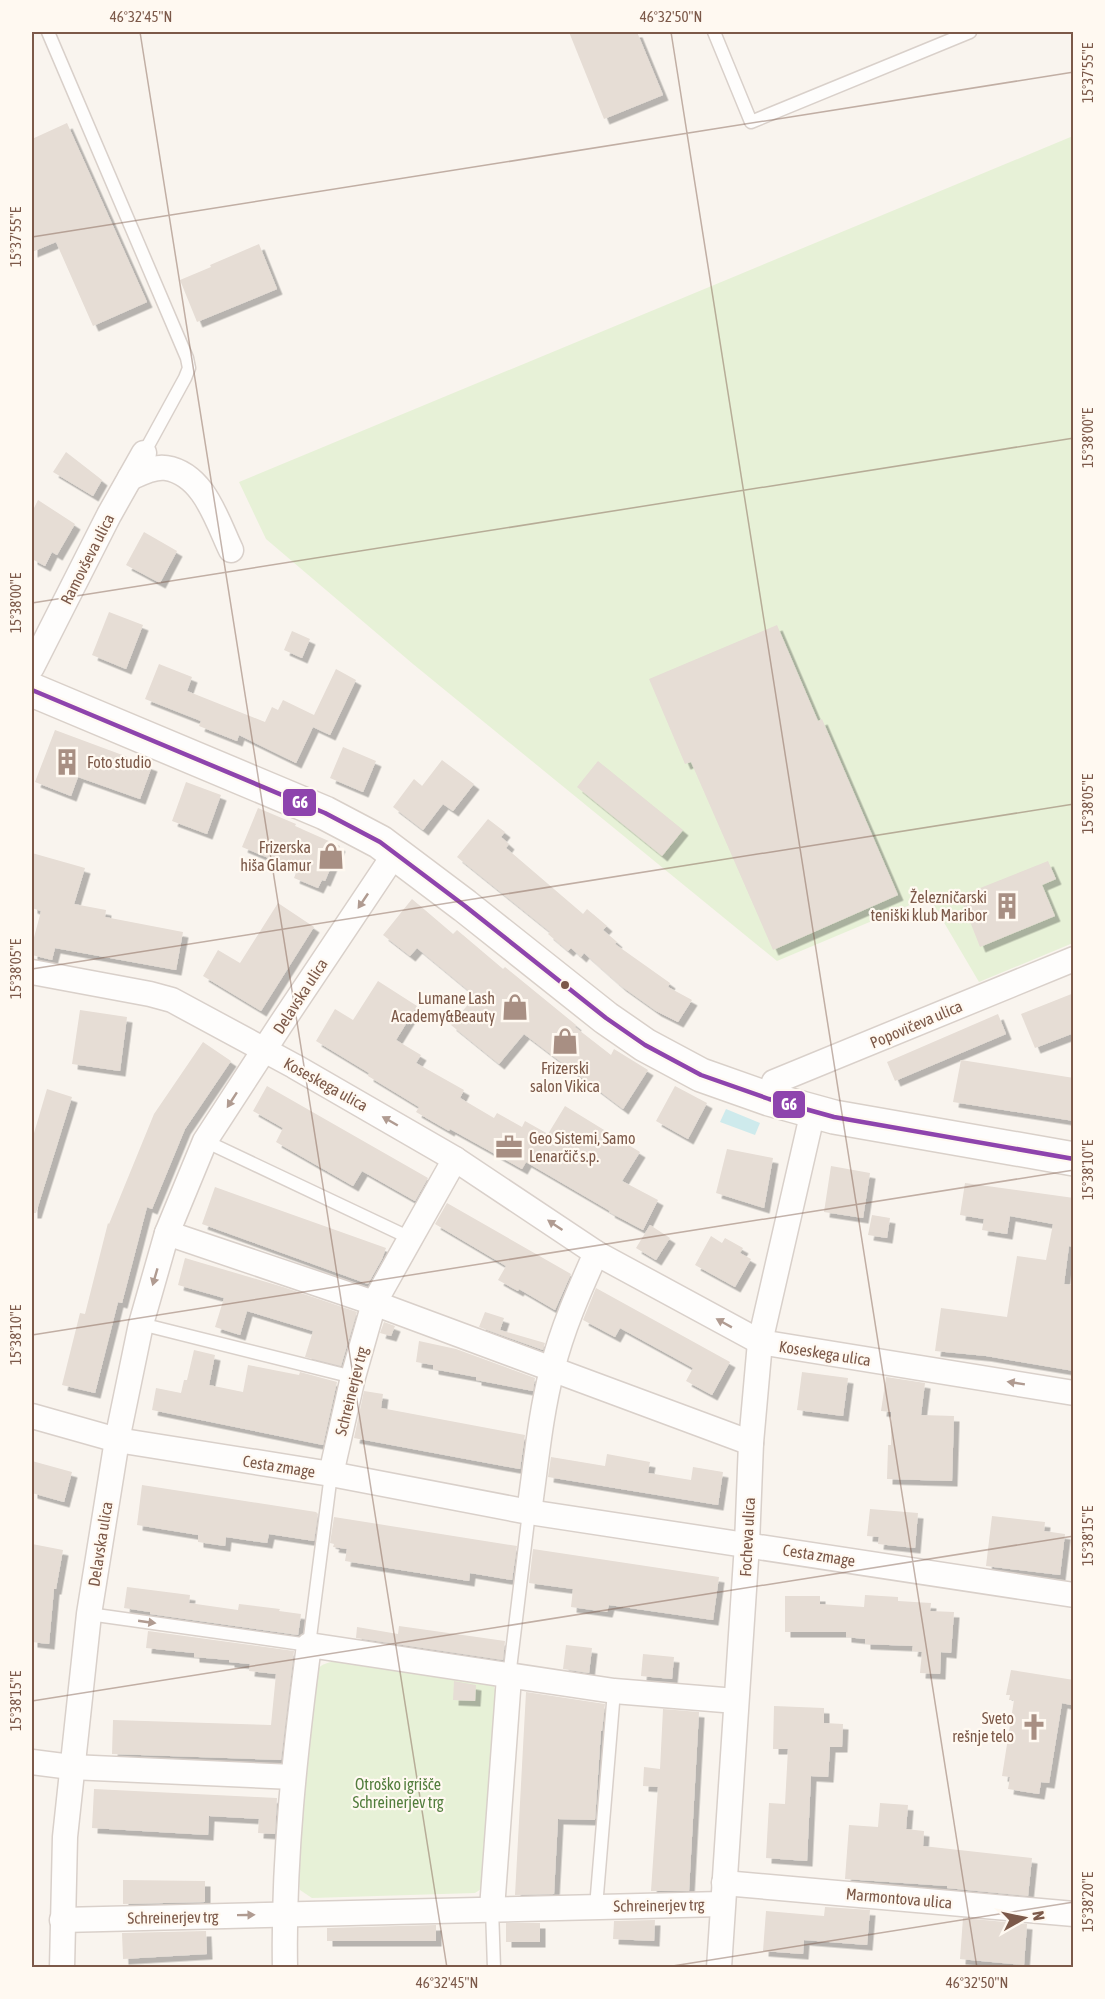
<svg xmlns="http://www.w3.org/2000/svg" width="1105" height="1999" font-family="'Asap Condensed',sans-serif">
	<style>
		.green { fill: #e7f1d7 }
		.water { fill: #ceeaec }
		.building { fill: #e6ddd5; filter: url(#shadow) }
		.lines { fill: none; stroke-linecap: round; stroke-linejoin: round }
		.lane-casing { stroke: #d9d0ca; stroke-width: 15 }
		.street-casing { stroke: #d9d0ca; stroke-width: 27 }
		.secondary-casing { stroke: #d9d0c9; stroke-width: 36 }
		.lane { stroke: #fefdfc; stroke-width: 12 }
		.street { stroke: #fefdfc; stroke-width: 24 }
		.secondary { stroke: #fefdfc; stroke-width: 33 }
		.bus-1-casing { stroke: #fff9f1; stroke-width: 9 }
		.bus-1 { stroke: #8e44ad; stroke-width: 4.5 }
		.oneway { fill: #b09b91 }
		.ticks { fill: none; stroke: #7c5949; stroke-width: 1.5; stroke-opacity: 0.45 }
		.bus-dot { fill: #7c5949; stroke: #fff9f1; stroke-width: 2 }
		.labels { text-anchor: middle; stroke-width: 4.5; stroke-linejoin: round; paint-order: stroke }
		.street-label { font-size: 16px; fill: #7c5949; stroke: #fff9f1 }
		.poi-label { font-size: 16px; fill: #7c5949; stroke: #fff9f1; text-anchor: end }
		.park-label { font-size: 16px; fill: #527d3c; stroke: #fff9f1 }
		.line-badge { stroke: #fff9f1; stroke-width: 2 }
		.badge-label { font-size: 16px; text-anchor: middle; font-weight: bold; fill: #fff }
		.neatline { fill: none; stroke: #7c5949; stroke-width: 2 }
		.ticks-label { font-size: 15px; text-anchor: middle; fill: #7c5949 }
	</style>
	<defs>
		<filter id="shadow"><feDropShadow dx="5.5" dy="5.5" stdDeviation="0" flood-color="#0004"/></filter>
	</defs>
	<rect width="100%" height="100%" fill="#f9f4ee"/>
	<g class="green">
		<path d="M1073 136V943L979 982 929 897 777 961 413 664 266 539 239 482Z"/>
		<path d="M334 1661 483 1680 494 1686 496 1694 489 1874C485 1882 483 1889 475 1893L312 1898 300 1890 298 1873 311 1679C316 1667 322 1664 334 1661Z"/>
	</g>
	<path class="water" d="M726 1109 760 1123 755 1135 720 1122Z"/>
	<g class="building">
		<path d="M569 32H637L663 95 604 119Z"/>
		<path d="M67 123 147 302 93 326 56 242 32 252V139Z"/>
		<path d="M259 244 277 289 197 322 180 280 211 267 210 265Z"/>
		<path d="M66 452 102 480 93 496 53 472Z"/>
		<path d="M38 500 75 524 57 555 52 552 45 566 32 559V512Z"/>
		<path d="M144 532 177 551 160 583 126 565Z"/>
		<path d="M109 612 143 625 126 669 92 655Z"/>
		<path d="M777 625 818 721 822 719 898 895 773 950 691 762 685 764 649 679Z"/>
		<path d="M292 631 310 639 302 658 284 650Z"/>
		<path d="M159 664 192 677 187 691 265 722 272 707 278 710 283 700 314 715 336 669 356 680 330 735 313 727 296 763 239 735 237 741 199 726 201 721 145 699Z"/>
		<path d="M55 730 152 766 140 799 78 777 71 796 35 782Z"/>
		<path d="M343 747 376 761 363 792 330 778Z"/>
		<path d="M442 760 474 784 453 811 443 804 423 830 393 807 414 779 422 786Z"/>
		<path d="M598 761 683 830 662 856 577 787Z"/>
		<path d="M186 782 221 795 207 834 172 821Z"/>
		<path d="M258 808 296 824 295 826 340 846 325 881 322 880 318 888 294 878 297 870 242 847Z"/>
		<path d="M488 819 505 832 501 837 509 844 506 848 583 914 587 909 607 926 603 930 617 942 615 944 670 983 668 987 692 1000 678 1022 656 1011 621 986 584 953 581 957 571 948 568 951 548 934 550 932 457 857Z"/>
		<path d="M32 853 85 868 74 904 106 910 105 917 183 932 176 970 55 948 52 960 32 955V945L41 911 32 908Z"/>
		<path d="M1048 861 1056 879 1042 885 1055 916 980 947 960 896Z"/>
		<path d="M412 899 453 934 457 930 503 969 505 967 576 1025 575 1027 611 1055 614 1049 648 1070 623 1109 524 1034 499 1064 451 1025 475 996 417 948 410 956 383 935Z"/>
		<path d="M278 903 314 927 261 1011 203 976 218 950 240 963Z"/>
		<path d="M378 981 417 1006 396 1040 421 1055 416 1063 464 1090 460 1098 494 1118 497 1113 522 1127 525 1121 548 1134 565 1106 640 1152 622 1181 658 1200 643 1230 609 1212 610 1211 526 1162 522 1169 450 1129 449 1131 416 1112 419 1107 368 1076 369 1073 316 1041 335 1009 353 1020Z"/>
		<path d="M1074 993V1033L1035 1048 1021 1014Z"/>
		<path d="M80 1010 127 1017 120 1071 72 1064Z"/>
		<path d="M998 1014 1006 1034 895 1081 887 1062Z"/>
		<path d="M203 1042 231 1061 185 1129 152 1209 147 1207 122 1303 118 1302 95 1393 62 1385 80 1313 85 1314 108 1223 109 1224 154 1114Z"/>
		<path d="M961 1060 1074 1078V1121L953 1102Z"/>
		<path d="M267 1086 428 1178 415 1201 362 1171 353 1186 276 1142 283 1128 253 1111Z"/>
		<path d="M675 1086 707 1103 688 1139 656 1121Z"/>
		<path d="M47 1089 72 1097 36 1213H32V1140Z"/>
		<path d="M727 1149 773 1158 764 1208 716 1193Z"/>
		<path d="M831 1166 870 1173 863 1218 824 1212Z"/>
		<path d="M965 1183 1074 1198V1247L1069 1246 1064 1284 1074 1285V1371L986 1356 935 1351 941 1308 1007 1317 1017 1256 1046 1260 1053 1224 1010 1216 1007 1234 982 1230 984 1219 960 1215Z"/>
		<path d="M215 1187 386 1248 382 1259 368 1284 202 1224Z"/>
		<path d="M447 1203 571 1274 555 1310 519 1289 518 1291 498 1280 506 1266 435 1224Z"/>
		<path d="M872 1215 890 1218 887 1238 868 1235Z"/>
		<path d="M650 1225 670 1238 656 1260 636 1248Z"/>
		<path d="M711 1236 722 1243 725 1238 743 1248 740 1253 751 1259 735 1287 695 1265Z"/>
		<path d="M185 1258 283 1287 357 1312 341 1366 305 1357 313 1331 247 1311 240 1335 215 1327 224 1298 178 1285Z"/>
		<path d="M596 1288 730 1362 712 1395 686 1381 693 1368 620 1328 615 1337 583 1320Z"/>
		<path d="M485 1312 504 1318 500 1330 545 1343 543 1350 479 1327Z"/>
		<path d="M384 1322 395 1326 391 1336 380 1333Z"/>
		<path d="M419 1341 456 1349 535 1378 533 1391 476 1380V1377L433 1369V1365L416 1362Z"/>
		<path d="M194 1350 215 1355 209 1385 243 1392 248 1365 299 1375 300 1372 337 1382 323 1445 152 1410 156 1388 181 1393 184 1380H187Z"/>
		<path d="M802 1372 848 1378 843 1416 797 1410Z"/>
		<path d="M886 1377 925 1383 921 1415 954 1416 952 1481 887 1479 888 1445H891V1412L881 1411Z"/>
		<path d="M364 1391 383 1394 381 1408 525 1435 520 1469 354 1438Z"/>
		<path d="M607 1454 650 1462 648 1473 691 1480 693 1467 723 1472 718 1505 548 1477 551 1457 605 1466Z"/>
		<path d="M32 1461 72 1472 64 1502 32 1493Z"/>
		<path d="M142 1485 316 1512 318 1514 314 1541 269 1534 267 1543 226 1537 225 1546 198 1542V1535L137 1525Z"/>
		<path d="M870 1509 918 1513 915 1548 878 1544 879 1537 867 1536Z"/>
		<path d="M992 1516 1045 1522 1044 1531 1065 1534 1060 1575 986 1566Z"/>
		<path d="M334 1517 517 1546 512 1580 470 1573 469 1581 345 1561 347 1549 333 1547 334 1544 330 1543Z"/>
		<path d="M32 1544 63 1550 56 1589H54L49 1644 32 1642Z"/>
		<path d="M533 1549 719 1577 713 1620 609 1605 607 1612 571 1607 573 1589 529 1583Z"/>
		<path d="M127 1587 190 1595 189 1603 238 1610 239 1604 280 1609 279 1611 301 1614 298 1635 150 1614V1612L124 1608Z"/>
		<path d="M865 1595 898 1597V1601L931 1603 930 1611 954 1612 951 1653 941 1652 940 1674 920 1673 922 1652 912 1651 913 1646 865 1644V1639L846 1637V1632H785V1596H820V1604L864 1607Z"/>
		<path d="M399 1626 505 1641 503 1660 356 1638 357 1627 398 1634Z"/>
		<path d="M148 1631 294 1651 281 1760 112 1754 113 1720 271 1725 276 1674 249 1671 250 1664 229 1662V1660L194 1657V1653L146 1648Z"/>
		<path d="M566 1645 592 1648 589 1673 563 1669Z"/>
		<path d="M643 1654 674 1657 672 1679 641 1676Z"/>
		<path d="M1011 1670 1074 1680 1071 1705 1062 1703 1049 1783 1041 1782 1039 1794 1008 1789 1010 1777 1002 1776 1014 1700H1009L1010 1695H1006Z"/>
		<path d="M454 1681 476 1685 475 1701 453 1700Z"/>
		<path d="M526 1692 605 1704 602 1731H601L595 1820 558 1819 554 1894 515 1895Z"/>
		<path d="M774 1706 824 1708V1723L843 1724 842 1747H830L828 1777 811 1776 807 1861 766 1858 769 1803 785 1804 788 1749H773Z"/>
		<path d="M663 1709 699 1712 689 1891H651L658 1787 643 1786 644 1767 660 1769Z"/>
		<path d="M94 1789 277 1798 275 1834 258 1833 259 1819 209 1816 208 1835 92 1828Z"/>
		<path d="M880 1803 908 1805 906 1829 924 1831 923 1846 1032 1858 1028 1896 947 1888V1886L845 1879 849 1825 878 1827Z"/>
		<path d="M123 1880 205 1881V1902L123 1904Z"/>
		<path d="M825 1907 870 1910 867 1945 804 1940 803 1954 763 1951 766 1911 824 1916Z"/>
		<path d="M963 1918 1027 1924 1024 1965 960 1959Z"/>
		<path d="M655 1920 654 1941 613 1939 614 1921Z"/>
		<rect x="506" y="1923" width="34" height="19"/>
		<path d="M436 1925V1941H327V1928Z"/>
		<path d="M206 1931 207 1954 123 1959 122 1933Z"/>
	</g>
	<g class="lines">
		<defs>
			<g id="lane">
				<path d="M48 32 187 358 189 368 185 378 144 453"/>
				<path d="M714 32 751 122 970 32"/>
				<path d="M205 1141 410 1238"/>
				<path d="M141 1324 353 1377"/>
				<path d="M89 1614 309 1645 331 1474"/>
				<path d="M509 1677 529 1512"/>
				<path d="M596 1907 614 1691"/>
				<path d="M492 1909 494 1968"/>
			</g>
			<g id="street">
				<path d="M130 478C141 473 154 466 166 468 204 474 217 521 231 550"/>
				<path d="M32 667 109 515 144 453"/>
				<path d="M32 972 150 994 172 1000 294 1066 455 1159 596 1253 760 1342 1074 1393"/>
				<path d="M769 1099 774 1082 1074 959"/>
				<path d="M167 1233 374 1303 751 1443"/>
				<path d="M32 1416 117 1440 331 1474 529 1512 1074 1595"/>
				<path d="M331 1474 353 1377 374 1303 455 1159"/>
				<path d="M529 1512C536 1465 540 1416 552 1370 562 1329 579 1291 596 1253"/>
				<path d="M32 1762 71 1767 293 1777"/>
				<path d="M724 1883 1074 1914"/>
				<path d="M492 1909 509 1677"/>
				<path d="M62 1920 722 1904"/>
				<path d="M62 1968 65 1837 89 1614 117 1440 141 1324 167 1233 205 1141 281 1024 396 852"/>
				<path d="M285 1968C283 1859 295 1752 309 1645L614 1691 736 1701"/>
				<path d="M719 1968 747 1544 751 1443 760 1342 813 1111"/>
			</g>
			<path id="secondary" d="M32 690 325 813 380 842 465 906 606 1018 645 1045 701 1075 769 1099 834 1117 1074 1159"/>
		</defs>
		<use href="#lane" class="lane-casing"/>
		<use href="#street" class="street-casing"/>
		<use href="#secondary" class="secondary-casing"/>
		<use href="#lane" class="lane"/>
		<use href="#street" class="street"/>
		<use href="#secondary" class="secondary"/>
		<defs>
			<path id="bus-1" d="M32 690 325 813 380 842 465 906 606 1018 645 1045 701 1075 769 1099 834 1117 1074 1159"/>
		</defs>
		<use href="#bus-1" class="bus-1-casing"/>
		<use href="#bus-1" class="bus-1"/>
	</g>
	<defs><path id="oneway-solid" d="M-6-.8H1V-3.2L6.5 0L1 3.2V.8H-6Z" transform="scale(1.5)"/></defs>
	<g class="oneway">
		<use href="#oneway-solid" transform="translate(363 901) rotate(124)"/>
		<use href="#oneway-solid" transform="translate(232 1100) rotate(123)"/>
		<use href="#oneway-solid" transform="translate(390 1121) rotate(-150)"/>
		<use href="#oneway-solid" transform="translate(555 1225) rotate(-146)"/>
		<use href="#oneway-solid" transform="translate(155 1277) rotate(106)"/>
		<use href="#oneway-solid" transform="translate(724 1323) rotate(-151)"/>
		<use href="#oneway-solid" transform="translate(1016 1383) rotate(-171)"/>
		<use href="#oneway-solid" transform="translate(147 1622) rotate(8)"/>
		<use href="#oneway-solid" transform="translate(246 1915) rotate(-1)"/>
	</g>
	<path class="ticks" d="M140 32 447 1968M671 32 977 1968M32 237 1074 72M32 603 1074 438M32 969 1074 804M32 1335 1074 1170M32 1701 1074 1536M660 1968 1074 1902"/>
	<defs>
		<symbol id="building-bare" viewBox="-9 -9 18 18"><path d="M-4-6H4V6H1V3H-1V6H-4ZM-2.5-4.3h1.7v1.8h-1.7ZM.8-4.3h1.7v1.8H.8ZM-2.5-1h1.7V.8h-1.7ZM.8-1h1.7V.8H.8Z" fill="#a88f83" stroke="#fff9f1" stroke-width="2.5" paint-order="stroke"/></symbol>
		<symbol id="shop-bare" viewBox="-9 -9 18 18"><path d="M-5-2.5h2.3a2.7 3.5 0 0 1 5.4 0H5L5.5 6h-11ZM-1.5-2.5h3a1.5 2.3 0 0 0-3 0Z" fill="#a88f83" stroke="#fff9f1" stroke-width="2.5" paint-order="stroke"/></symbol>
		<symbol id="office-bare" viewBox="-9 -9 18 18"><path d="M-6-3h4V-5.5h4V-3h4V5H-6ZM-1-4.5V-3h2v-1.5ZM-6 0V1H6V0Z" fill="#a88f83" stroke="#fff9f1" stroke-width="2.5" paint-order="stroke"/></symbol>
		<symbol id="church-bare" viewBox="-9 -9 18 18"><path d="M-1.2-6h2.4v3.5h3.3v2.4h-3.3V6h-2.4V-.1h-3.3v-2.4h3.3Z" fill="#a88f83" stroke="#fff9f1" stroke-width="2.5" paint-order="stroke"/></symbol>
	</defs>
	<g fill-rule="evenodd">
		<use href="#building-bare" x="48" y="743" width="38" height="38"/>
		<use href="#shop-bare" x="312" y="837" width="38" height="38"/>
		<use href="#building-bare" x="988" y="887" width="38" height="38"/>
		<use href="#shop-bare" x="496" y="988" width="38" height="38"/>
		<use href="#shop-bare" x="546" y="1022" width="38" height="38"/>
		<use href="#office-bare" x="490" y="1128" width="38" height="38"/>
		<use href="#church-bare" x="1015" y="1708" width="38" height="38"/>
	</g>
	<circle class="bus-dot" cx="565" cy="985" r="5"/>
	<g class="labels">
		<g class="street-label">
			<text transform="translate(87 559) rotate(-63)" y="6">Ramovševa ulica</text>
			<text transform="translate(300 996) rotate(-57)" y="6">Delavska ulica</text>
			<text transform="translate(916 1024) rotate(-23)" y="6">Popovičeva ulica</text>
			<text transform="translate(326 1084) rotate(29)" y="6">Koseskega ulica</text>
			<text transform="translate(825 1353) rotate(9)" y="6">Koseskega ulica</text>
			<text transform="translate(351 1391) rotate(-76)" y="6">Schreinerjev trg</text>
			<text transform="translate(279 1466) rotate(9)" y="6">Cesta zmage</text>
			<text transform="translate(747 1537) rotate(-87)" y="6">Focheva ulica</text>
			<text transform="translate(100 1544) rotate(-81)" y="6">Delavska ulica</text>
			<text transform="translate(819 1555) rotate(9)" y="6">Cesta zmage</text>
			<text transform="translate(899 1898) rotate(5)" y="6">Marmontova ulica</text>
			<text transform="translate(659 1905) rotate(-1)" y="6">Schreinerjev trg</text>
			<text transform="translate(173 1917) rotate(-1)" y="6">Schreinerjev trg</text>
		</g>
		<g class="poi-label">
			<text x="87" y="768" text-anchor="start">Foto studio</text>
			<text x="311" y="853">Frizerska<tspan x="311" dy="18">hiša Glamur</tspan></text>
			<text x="987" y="903">Železničarski<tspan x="987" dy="18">teniški klub Maribor</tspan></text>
			<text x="495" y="1004">Lumane Lash<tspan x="495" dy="18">Academy&amp;Beauty</tspan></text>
			<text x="565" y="1074" text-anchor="middle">Frizerski<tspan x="565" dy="18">salon Vikica</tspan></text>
			<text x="529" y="1144" text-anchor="start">Geo Sistemi, Samo<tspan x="529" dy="18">Lenarčič s.p.</tspan></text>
			<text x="1014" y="1724">Sveto<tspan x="1014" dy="18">rešnje telo</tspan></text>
		</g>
		<g class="park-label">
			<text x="398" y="1790">Otroško igrišče<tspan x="398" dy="18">Schreinerjev trg</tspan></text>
		</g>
	</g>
	<g class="line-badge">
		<rect x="282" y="788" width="35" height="29" rx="6" fill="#8e44ad"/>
		<rect x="772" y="1090" width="34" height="29" rx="6" fill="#8e44ad"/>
	</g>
	<g class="badge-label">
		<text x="300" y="808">G6</text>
		<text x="789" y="1110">G6</text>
	</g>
	<rect width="1105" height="1999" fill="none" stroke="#fff9f1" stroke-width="66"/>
	<g transform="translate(1024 1918) rotate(81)" stroke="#fff9f1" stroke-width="4.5" paint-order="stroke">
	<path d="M0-4.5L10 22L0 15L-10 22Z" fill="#7c5949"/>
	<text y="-9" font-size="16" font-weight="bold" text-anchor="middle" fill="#7c5949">N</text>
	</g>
	<rect x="33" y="33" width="1039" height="1933" class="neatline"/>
	<g class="ticks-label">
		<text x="141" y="22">46°32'45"N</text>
		<text x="671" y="22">46°32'50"N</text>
		<text transform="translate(1088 73) rotate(-90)" y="5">15°37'55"E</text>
		<text transform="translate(16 237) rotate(-90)" y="5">15°37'55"E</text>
		<text transform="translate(1088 438) rotate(-90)" y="5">15°38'00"E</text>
		<text transform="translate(16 603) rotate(-90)" y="5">15°38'00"E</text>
		<text transform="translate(1088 804) rotate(-90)" y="5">15°38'05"E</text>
		<text transform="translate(16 969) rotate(-90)" y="5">15°38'05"E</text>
		<text transform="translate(1088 1170) rotate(-90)" y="5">15°38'10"E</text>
		<text transform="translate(16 1335) rotate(-90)" y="5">15°38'10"E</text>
		<text transform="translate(1088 1536) rotate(-90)" y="5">15°38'15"E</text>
		<text transform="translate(16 1701) rotate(-90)" y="5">15°38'15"E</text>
		<text transform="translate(1088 1902) rotate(-90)" y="5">15°38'20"E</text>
		<text x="447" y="1988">46°32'45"N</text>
		<text x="977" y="1988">46°32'50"N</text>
	</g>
</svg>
